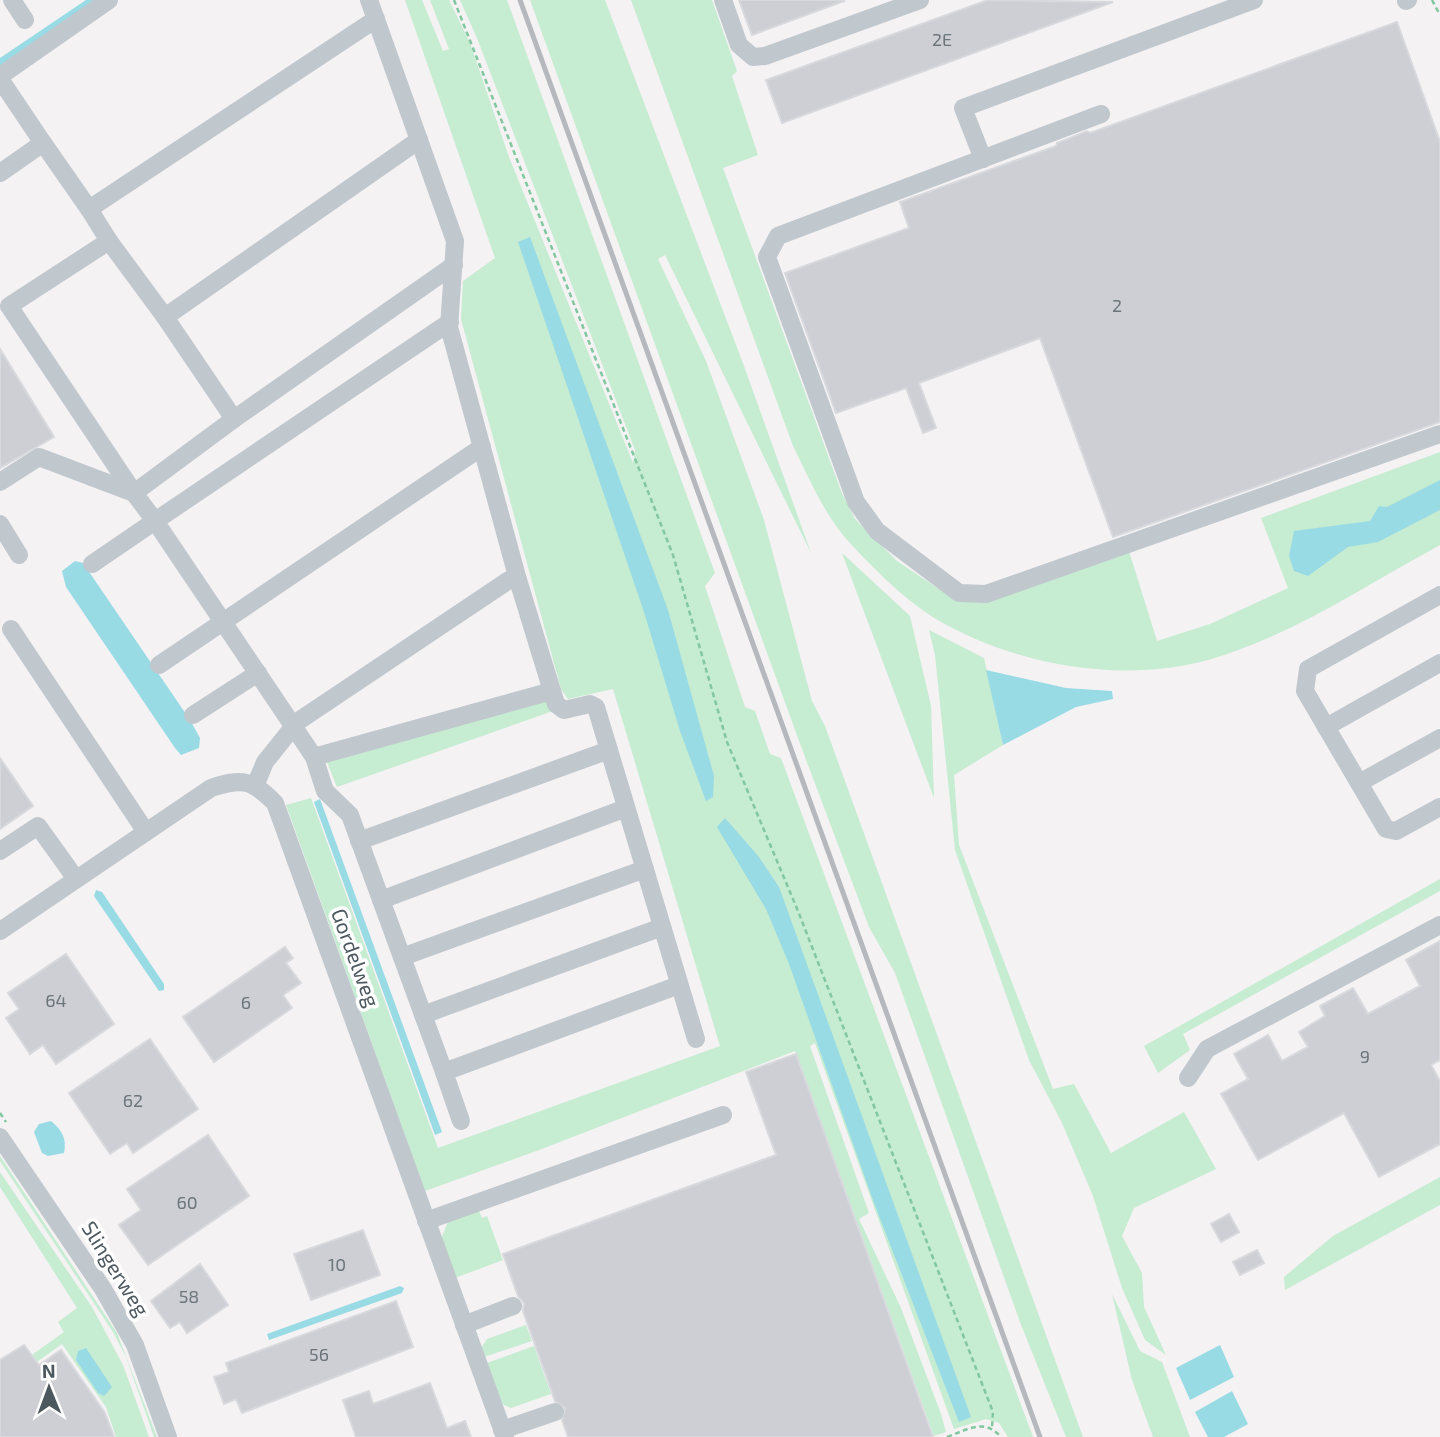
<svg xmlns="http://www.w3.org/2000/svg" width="1440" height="1437" font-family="'Exo 2',sans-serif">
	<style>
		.green { fill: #c6ecd2 }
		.water { fill: #98dbe5 }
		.building { fill: #cdcfd4; stroke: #d7d9dd; stroke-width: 2 }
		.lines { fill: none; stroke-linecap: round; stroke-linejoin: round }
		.path { stroke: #81c79f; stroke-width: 2.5; stroke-dasharray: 5 3.5; stroke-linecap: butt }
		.minor { stroke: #c0c7cd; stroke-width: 18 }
		.rail { stroke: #b5b8bc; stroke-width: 5 }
		.labels { text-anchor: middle; stroke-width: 7; stroke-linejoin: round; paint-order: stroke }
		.number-label { font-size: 18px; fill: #6c757c }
		.street-label { font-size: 21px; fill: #4c575e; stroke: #fff }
	</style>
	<rect width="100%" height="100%" fill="#f4f2f3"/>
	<g class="green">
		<path d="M405 0H422L443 51 449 49 430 0H449L470 43 509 157 633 463 635 450 477 38 460 0H507L715 573 705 586 745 707 755 711 770 754 781 758 1033 1437H1008L999 1423 986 1419 954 1429 815 1043 810 1046 869 1213 859 1219 901 1308 941 1414 946 1432 934 1436 795 1051 539 1150 425 1191 286 805 311 798 438 1148 720 1046 613 689 568 699 561 689 461 319 463 281 495 258Z"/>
		<path d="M530 0H605L744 366 811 553 665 255 658 259 706 361 764 520 812 701 825 726 1083 1437H1066L1020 1322 895 973 869 927 799 741Z"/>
		<path d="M631 0H712L737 71 732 76 758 155 723 168 841 491 855 519 897 561 955 600 983 603 1129 551 1157 641 1210 624 1288 588 1261 518 1440 452V545C1366 585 1290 637 1208 660 1120 684 1014 665 936 619 905 600 874 569 849 542 825 516 809 478 793 446Z"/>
		<path d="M842 553 910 616 931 706 934 798Z"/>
		<path d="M929 630 984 658 1003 745 954 775 959 845 1053 1089 1074 1084 1111 1153 1184 1112 1216 1169 1134 1208 1122 1236 1142 1273 1144 1307 1166 1355 1145 1340 1122 1288 1093 1196 1062 1123 1029 1060 955 850 935 655Z"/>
		<path d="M548 701 553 711 337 787 326 760Z"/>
		<path d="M1440 879V891L1183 1034 1190 1050 1158 1073 1144 1046Z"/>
		<path d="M0 1156 117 1333 157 1437H154L126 1357 113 1332 0 1161Z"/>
		<path d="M0 1172 92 1307 123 1365 149 1437H116L106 1407 62 1344 27 1369 22 1362 64 1332 58 1322 77 1308 0 1187Z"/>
		<path d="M1440 1177V1205L1285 1290 1284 1277 1333 1236Z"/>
		<path d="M478 1209 482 1218 487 1216 503 1260 455 1278 441 1239 449 1219Z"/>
		<path d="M1112 1294 1140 1351 1162 1362 1190 1437H1153L1132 1380Z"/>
		<path d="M526 1325 532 1341 484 1357 481 1348 487 1339Z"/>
		<path d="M534 1346 551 1394 511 1408 500 1403 487 1363Z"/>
	</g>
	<g class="water">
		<path d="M86 0H100L0 68V58Z"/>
		<path d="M530 237 668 610 714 776 713 797 706 801 680 731 644 612 518 242Z"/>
		<path d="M1440 480V510L1378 542 1348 547 1308 576 1294 571 1289 556 1294 531 1370 521 1379 506 1387 507Z"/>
		<path d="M75 561 83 563 190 720 200 738 199 748 181 755 175 748 66 587 62 571Z"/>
		<path d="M986 670 1066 688 1112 691 1113 699 1076 707 1003 745Z"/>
		<path d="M320 799 442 1132 435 1135 314 802Z"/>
		<path d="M725 818 759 857 779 887 971 1417 959 1422 874 1203 789 964 766 909 717 827Z"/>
		<path d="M96 890 102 892 164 984V990L159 991 94 896Z"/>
		<path d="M51 1121C62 1130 67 1139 64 1153L48 1156 42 1153 34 1132 39 1124Z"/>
		<path d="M400 1286 404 1288 402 1293 269 1340 267 1334Z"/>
		<path d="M1220 1345 1234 1377 1190 1400 1176 1368Z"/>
		<path d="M86 1348 112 1387 104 1396 98 1393 76 1360 78 1351Z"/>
		<path d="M1232 1391 1248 1424 1224 1437H1208L1195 1412Z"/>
	</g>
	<g class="building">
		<path d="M739 0H843L844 1 752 35Z"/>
		<path d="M988 0 1113 2 782 123 766 80Z"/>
		<path d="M1397 22 1440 142V422L1113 537 1040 338 919 383 936 428 923 433 906 388 836 413 785 273 909 228 900 202 1056 146 1057 143 1087 131 1090 133Z"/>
		<path d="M0 349 54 437 0 468Z"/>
		<path d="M0 758 33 806 0 829Z"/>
		<path d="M1440 941V1060L1431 1065 1440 1081V1144L1379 1177 1344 1113 1258 1160 1221 1094 1248 1079 1234 1054 1268 1035 1282 1061 1308 1047 1299 1032 1325 1016 1320 1006 1353 988 1368 1014 1420 986 1406 960Z"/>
		<path d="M285 947 293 958 286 963 301 983 283 995 292 1008 214 1062 183 1017Z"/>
		<path d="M66 954 114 1024 56 1064 43 1045 30 1054 6 1018 19 1009 8 993Z"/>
		<path d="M150 1039 198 1109 133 1153 127 1143 110 1154 69 1093Z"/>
		<path d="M796 1054 933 1437H568L562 1420 565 1408 555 1401 523 1311 524 1303 518 1296 503 1254 776 1155 746 1072Z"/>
		<path d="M208 1135 249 1196 148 1265 119 1225 141 1210 127 1189Z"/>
		<path d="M1229 1214 1239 1232 1221 1242 1211 1224Z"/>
		<path d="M363 1230 380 1275 311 1300 294 1254Z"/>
		<path d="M1257 1250 1264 1263 1240 1275 1233 1262Z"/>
		<path d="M200 1264 228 1305 187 1333 180 1322 170 1328 151 1301Z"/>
		<path d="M396 1301 413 1347 242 1413 236 1399 224 1404 214 1377 229 1372 226 1363Z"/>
		<path d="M24 1345 39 1365 61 1350 105 1413 114 1437H0V1360Z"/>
		<path d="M430 1383 447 1428 465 1421 471 1437H356L343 1400 369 1391 373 1404Z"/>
	</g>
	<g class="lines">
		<g class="path">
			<path d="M454 0 673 555 727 742 798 911 993 1412 992 1427"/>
			<path d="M1432 0 1440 15"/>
			<path d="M0 1113 6 1122"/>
			<path d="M947 1437C969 1429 984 1418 1001 1437"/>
		</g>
		<g class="minor">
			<path d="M12 0 25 20"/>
			<path d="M369 0 455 241 449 327 518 580"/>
			<path d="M723 0 739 45 753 57 765 56 920 0"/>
			<path d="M1406 1 1408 0"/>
			<path d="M0 76 109 0"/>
			<path d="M0 79 43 143"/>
			<path d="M1101 114 778 236 767 257 856 502 877 531 959 593 986 594 1440 434"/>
			<path d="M419 140 165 317 234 419 454 265"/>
			<path d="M983 159 963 108 1254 0"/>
			<path d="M0 173 43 143 89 209 376 19"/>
			<path d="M89 209 109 241 9 306 134 493 234 419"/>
			<path d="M109 241 165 317"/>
			<path d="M450 322 155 521 314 757 552 691"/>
			<path d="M0 482 39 457 134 493 155 521 92 564"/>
			<path d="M0 524 19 555"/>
			<path d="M1440 595 1308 669 1305 691 1386 829 1396 831 1440 807"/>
			<path d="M11 629 146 832"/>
			<path d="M159 665 482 447"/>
			<path d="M193 715 258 673"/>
			<path d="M1326 727 1440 663"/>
			<path d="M314 757 325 791 350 815 444 1072 679 985"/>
			<path d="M1359 783 1440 738"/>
			<path d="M255 786 265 762 297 722 509 580H518L556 704 564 710 590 704 596 707 696 1039"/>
			<path d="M359 841 609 750"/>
			<path d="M0 851 38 826 76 879"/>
			<path d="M381 900 626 808"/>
			<path d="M0 931 211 788C242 778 251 779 275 803L505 1437"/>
			<path d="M402 957 645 869"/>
			<path d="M423 1015 662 927"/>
			<path d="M444 1072 461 1121"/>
			<path d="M1188 1078 1207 1049 1440 925"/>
			<path d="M0 1137 103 1289 135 1345 168 1437"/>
			<path d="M426 1221 723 1115"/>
			<path d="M464 1325 513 1306"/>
			<path d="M502 1430 555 1412"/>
		</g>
		<path class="rail" d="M520 0 1040 1437"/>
	</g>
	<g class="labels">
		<g class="number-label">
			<text x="942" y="46">2E</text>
			<text x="1117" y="312">2</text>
			<text x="56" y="1007">64</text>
			<text x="246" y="1009">6</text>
			<text x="1365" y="1063">9</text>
			<text x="133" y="1107">62</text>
			<text x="187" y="1209">60</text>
			<text x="337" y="1271">10</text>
			<text x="189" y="1303">58</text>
			<text x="319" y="1361">56</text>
		</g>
		<g class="street-label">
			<text transform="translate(355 958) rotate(70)" y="7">Gordelweg</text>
			<text transform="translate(115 1269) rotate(58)" y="7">Slingerweg</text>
		</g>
	</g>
	<g transform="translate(49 1388) rotate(359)" stroke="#ffffff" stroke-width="5" paint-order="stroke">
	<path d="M0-5L12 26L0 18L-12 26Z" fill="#4c575e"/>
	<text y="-10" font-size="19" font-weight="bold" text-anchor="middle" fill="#4c575e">N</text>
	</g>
</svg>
